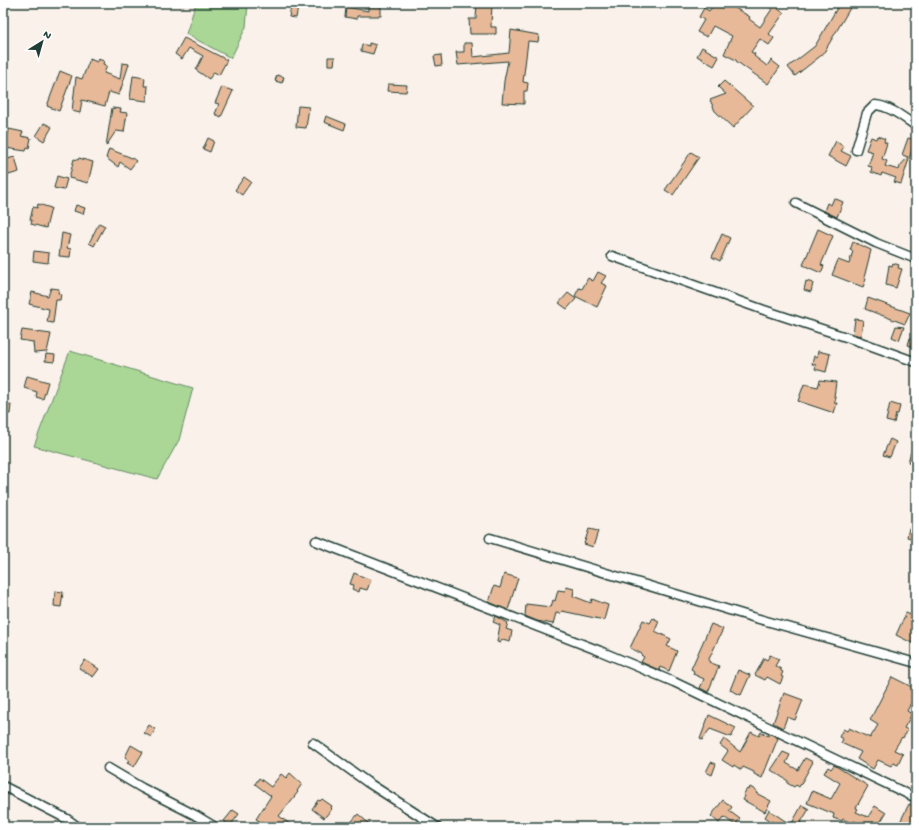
<svg xmlns="http://www.w3.org/2000/svg" width="919" height="830" font-family="'Gochi Hand',sans-serif">
	<style>
		.green { fill: #aad796; stroke: #648a65 }
		.building { fill: #e7b998; stroke: #1f3d34 }
		.lines { fill: none; stroke-linecap: round; stroke-linejoin: round }
		.street-casing { stroke: #1f3d34; stroke-width: 11 }
		.street { stroke: #fff; stroke-width: 8 }
	</style>
	<rect width="100%" height="100%" fill="#faf1ea"/>
	<filter id="ink" filterUnits="userSpaceOnUse"><feTurbulence type="fractalNoise" baseFrequency=".025" numOctaves="2"/><feDisplacementMap in="SourceGraphic" scale="8" xChannelSelector="R" yChannelSelector="G"/><feConvolveMatrix kernelMatrix="1 2 1 2 8 2 1 2 1" color-interpolation-filters="sRGB"/></filter>
	<g filter="url(#ink)">
		<g class="green">
			<path d="M196 3H248L246 27 231 58 186 34Z"/>
			<path d="M70 351 193 388 179 440 157 479 34 446Z"/>
		</g>
		<g class="building">
			<path d="M477 3H492L491 27H496V34H470L469 19H476Z"/>
			<path d="M715 3H727L750 17 749 19 760 27 772 9 763 3H782L778 9 784 13 769 34 774 38 769 45 760 39 751 52 755 54 754 56 767 66 771 60 780 67 768 84 736 61V60L724 54 732 36 713 26 707 37 697 32 704 20 699 17 704 8 709 11Z"/>
			<path d="M840 3H853L823 54 795 76 788 67 815 46Z"/>
			<path d="M291 6 298 7 296 18 289 17Z"/>
			<path d="M368 6H381V16H357V19L345 17 346 7 368 11Z"/>
			<path d="M511 30 539 35 538 42 528 41 523 82 528 83 527 91H524V104L502 103 504 81 508 61 458 65 456 52H464V43H472L473 57 509 53Z"/>
			<path d="M184 38 227 60 219 75 214 72 209 79 196 70 203 56 189 48 182 59 175 54Z"/>
			<path d="M369 43 376 45 373 54 361 51 362 44 369 46Z"/>
			<path d="M702 47 719 57 714 66 697 56Z"/>
			<path d="M441 55 442 65 436 66 434 56Z"/>
			<path d="M328 57H335L334 65H328Z"/>
			<path d="M90 59 97 62 98 59 104 61 103 64 107 66 104 73 120 79 122 63 129 64 119 95 109 92 105 106 82 100 80 113 72 111 76 77 82 79Z"/>
			<path d="M60 71 72 76 59 111 47 106Z"/>
			<path d="M277 75 284 77 282 83 275 81Z"/>
			<path d="M133 76 145 78 144 86H148L147 101 130 99Z"/>
			<path d="M724 81 753 106 733 128 715 111 710 100 726 94 718 87Z"/>
			<path d="M388 84 407 85 406 92 387 91Z"/>
			<path d="M222 87 233 91 221 117 215 114 219 104 215 103Z"/>
			<path d="M298 106 309 107 306 128 296 127Z"/>
			<path d="M112 108 121 109 120 112 127 113 124 132 116 131 106 146Z"/>
			<path d="M326 116 346 124 344 130 324 122Z"/>
			<path d="M44 123 52 127 44 141 36 136Z"/>
			<path d="M9 129 23 132 21 136 31 138 29 148 27 147 26 151 5 148Z"/>
			<path d="M878 136 885 139 884 142 887 143 882 159 887 161 885 166 899 170 900 166 908 157 902 155 908 138 915 140 901 184 894 182 896 178 882 173 881 176 871 172 872 167 868 166 873 152 866 150 871 137 876 139Z"/>
			<path d="M208 138 214 141 210 152 203 149Z"/>
			<path d="M836 141 844 147 841 151 851 156 846 166 828 156Z"/>
			<path d="M109 149 132 158 136 161 130 169 120 162 118 167 106 158Z"/>
			<path d="M691 152 699 157 673 195 665 190Z"/>
			<path d="M15 157 19 172 5 176 3 168V160Z"/>
			<path d="M79 158 93 162 88 183 69 178 74 159 78 160Z"/>
			<path d="M57 176 67 179 64 190 54 188Z"/>
			<path d="M244 177 251 182 242 195 235 190Z"/>
			<path d="M834 198 843 202 837 217 824 211 827 203 831 205Z"/>
			<path d="M38 204 51 208 46 228 31 224 32 220H30L33 207 37 208Z"/>
			<path d="M76 205 85 208 83 214 74 211Z"/>
			<path d="M99 223 105 226 94 246 89 243Z"/>
			<path d="M818 229 833 236 821 265 824 266 821 273 803 265Z"/>
			<path d="M62 233 70 235 67 248 71 249 70 257 59 256Z"/>
			<path d="M722 234 730 238 720 261 712 257Z"/>
			<path d="M853 242 871 250 864 278 866 279 863 287 832 275 838 260 849 264 853 251 850 250Z"/>
			<path d="M34 251 49 253 48 263 33 261Z"/>
			<path d="M893 263 899 265 898 268 902 269 896 288 886 285 889 265 892 266Z"/>
			<path d="M598 272 606 276 601 283 607 286 597 307 575 296 579 288 582 289 588 278 593 281Z"/>
			<path d="M806 281 813 283 811 292 804 290Z"/>
			<path d="M51 288 59 289 58 293 61 294 60 300H56L53 323 47 322 49 309 29 304 32 292 48 296Z"/>
			<path d="M568 293 576 299 567 309 559 303Z"/>
			<path d="M868 298 910 313 905 324 865 309Z"/>
			<path d="M855 319 863 320 861 336 853 334Z"/>
			<path d="M896 326 904 327 899 340 892 337Z"/>
			<path d="M22 330 51 334 47 352 34 353 33 342 20 340Z"/>
			<path d="M910 338 916 340V348L908 345Z"/>
			<path d="M818 351 830 354 826 372 815 369 816 365 812 364 814 356 817 357Z"/>
			<path d="M46 354 55 355 54 362 45 361Z"/>
			<path d="M27 376 48 382 43 399 36 397 37 392 24 388Z"/>
			<path d="M820 380 836 382 834 397 836 398 834 403H837L834 413 798 401 804 384 818 387Z"/>
			<path d="M890 403 900 406 898 414H896L894 423 886 421Z"/>
			<path d="M3 404 11 405 10 414 3 413Z"/>
			<path d="M890 439 896 442 890 457 883 455Z"/>
			<path d="M914 441H916V466L908 462Z"/>
			<path d="M909 528 916 530V539L907 537Z"/>
			<path d="M589 529 598 531 593 547 584 544Z"/>
			<path d="M354 573 371 580 367 590 360 588 359 592 352 589 354 585 350 584Z"/>
			<path d="M504 574 518 578 508 610 489 602 494 586 500 588Z"/>
			<path d="M566 587 574 589 573 596 591 603 592 599 608 605 604 620 562 611 561 614 556 613 553 624 537 621 525 616 526 604 551 607 553 600 555 601 558 590 565 591Z"/>
			<path d="M55 591 63 592 61 607 54 606Z"/>
			<path d="M906 613 916 617V645L896 635Z"/>
			<path d="M496 616 508 623 506 629 512 631 510 642 502 640 500 643 497 642 500 625 493 622Z"/>
			<path d="M653 618 659 621 655 631 671 639 667 646 677 651 669 671 660 667 659 670 641 662 644 657 641 655 642 654 630 648 643 620 650 623Z"/>
			<path d="M711 624 723 629 709 659V662L719 666 708 692 700 688 704 679 693 674 694 671 691 669Z"/>
			<path d="M770 655 779 659 775 666 781 669V671L783 672 781 676 783 677 780 684 767 677 765 680 755 675 764 658 767 660Z"/>
			<path d="M85 660 99 669 93 677 79 668Z"/>
			<path d="M738 670 750 675 741 695 730 690Z"/>
			<path d="M892 677 916 689V693L907 711 912 714 904 728 908 730 903 738 902 737 894 750 903 754 898 765 893 763 891 766 878 760 873 769 857 759 861 752 841 743 843 739 839 737 843 729 847 731 849 728 870 738 878 725 870 720Z"/>
			<path d="M784 693 803 700 795 720 787 717 783 728 773 723Z"/>
			<path d="M709 715 736 728 731 737 710 729 702 740 700 739Z"/>
			<path d="M149 725 155 729 151 737 144 733Z"/>
			<path d="M751 732 759 736 761 732 768 736 769 733 778 738 762 778 754 774V772L743 767 741 770 734 765 733 767 722 760 728 751 720 745 724 739 740 752Z"/>
			<path d="M131 745 143 752 134 767 127 763 129 760 125 757Z"/>
			<path d="M783 752 790 755 786 763 798 770 805 758 813 762 799 787 796 785 794 787 787 783 788 781 771 770Z"/>
			<path d="M711 762 716 764 712 775 706 772Z"/>
			<path d="M834 765 868 786 856 808 858 809 856 812 868 817 875 806 886 813 878 826 875 824 873 827H864L854 821 853 824 843 819 842 821 833 818 834 814 807 803 812 791 831 799 840 783 824 773 828 767 831 769Z"/>
			<path d="M290 773 302 784 297 791 298 792 279 816 294 827H269L256 819 271 796 255 784 259 778 271 787 281 774 286 778Z"/>
			<path d="M750 787 757 791 756 793 771 801 765 812 743 800 745 796 743 795 747 789 749 790Z"/>
			<path d="M322 799 332 806 331 808 332 809 324 818 312 809 318 800 320 801Z"/>
			<path d="M723 800 732 807 729 811 740 819 735 825 724 817 719 823 711 816Z"/>
			<path d="M909 804 916 807V827H904L905 824 900 822Z"/>
			<path d="M802 805 809 809 798 827H780L765 817 769 810 791 825Z"/>
			<path d="M233 810 239 814 230 826 224 821Z"/>
			<path d="M358 814 373 827H347Z"/>
		</g>
		<g class="lines">
			<defs>
				<g id="street">
					<path d="M856 150 867 113 875 105C890 106 904 118 916 126"/>
					<path d="M796 203 876 243 916 259"/>
					<path d="M612 256 764 310 858 341 916 362"/>
					<path d="M490 538 752 617 916 663"/>
					<path d="M316 541 600 651 674 682 916 798"/>
					<path d="M313 743 367 782 437 827"/>
					<path d="M108 768 142 788 195 815 215 827"/>
					<path d="M3 786 67 819 78 827"/>
				</g>
			</defs>
			<use href="#street" class="street-casing"/>
			<use href="#street" class="street"/>
		</g>
	</g>
	<rect width="919" height="830" fill="none" stroke="#fff" stroke-width="16"/>
	<rect x="8" y="8" width="903" height="814" fill="none" stroke="#1f3d34" stroke-width="1.5" filter="url(#ink)"/>
	<g transform="translate(42 42) rotate(37)" stroke="#ffffff" stroke-width="3" paint-order="stroke">
	<path d="M0-3L7 15L0 10L-7 15Z" fill="#1f3d34"/>
	<text y="-6" font-size="11" font-weight="bold" text-anchor="middle" fill="#1f3d34">N</text>
	</g>
</svg>
